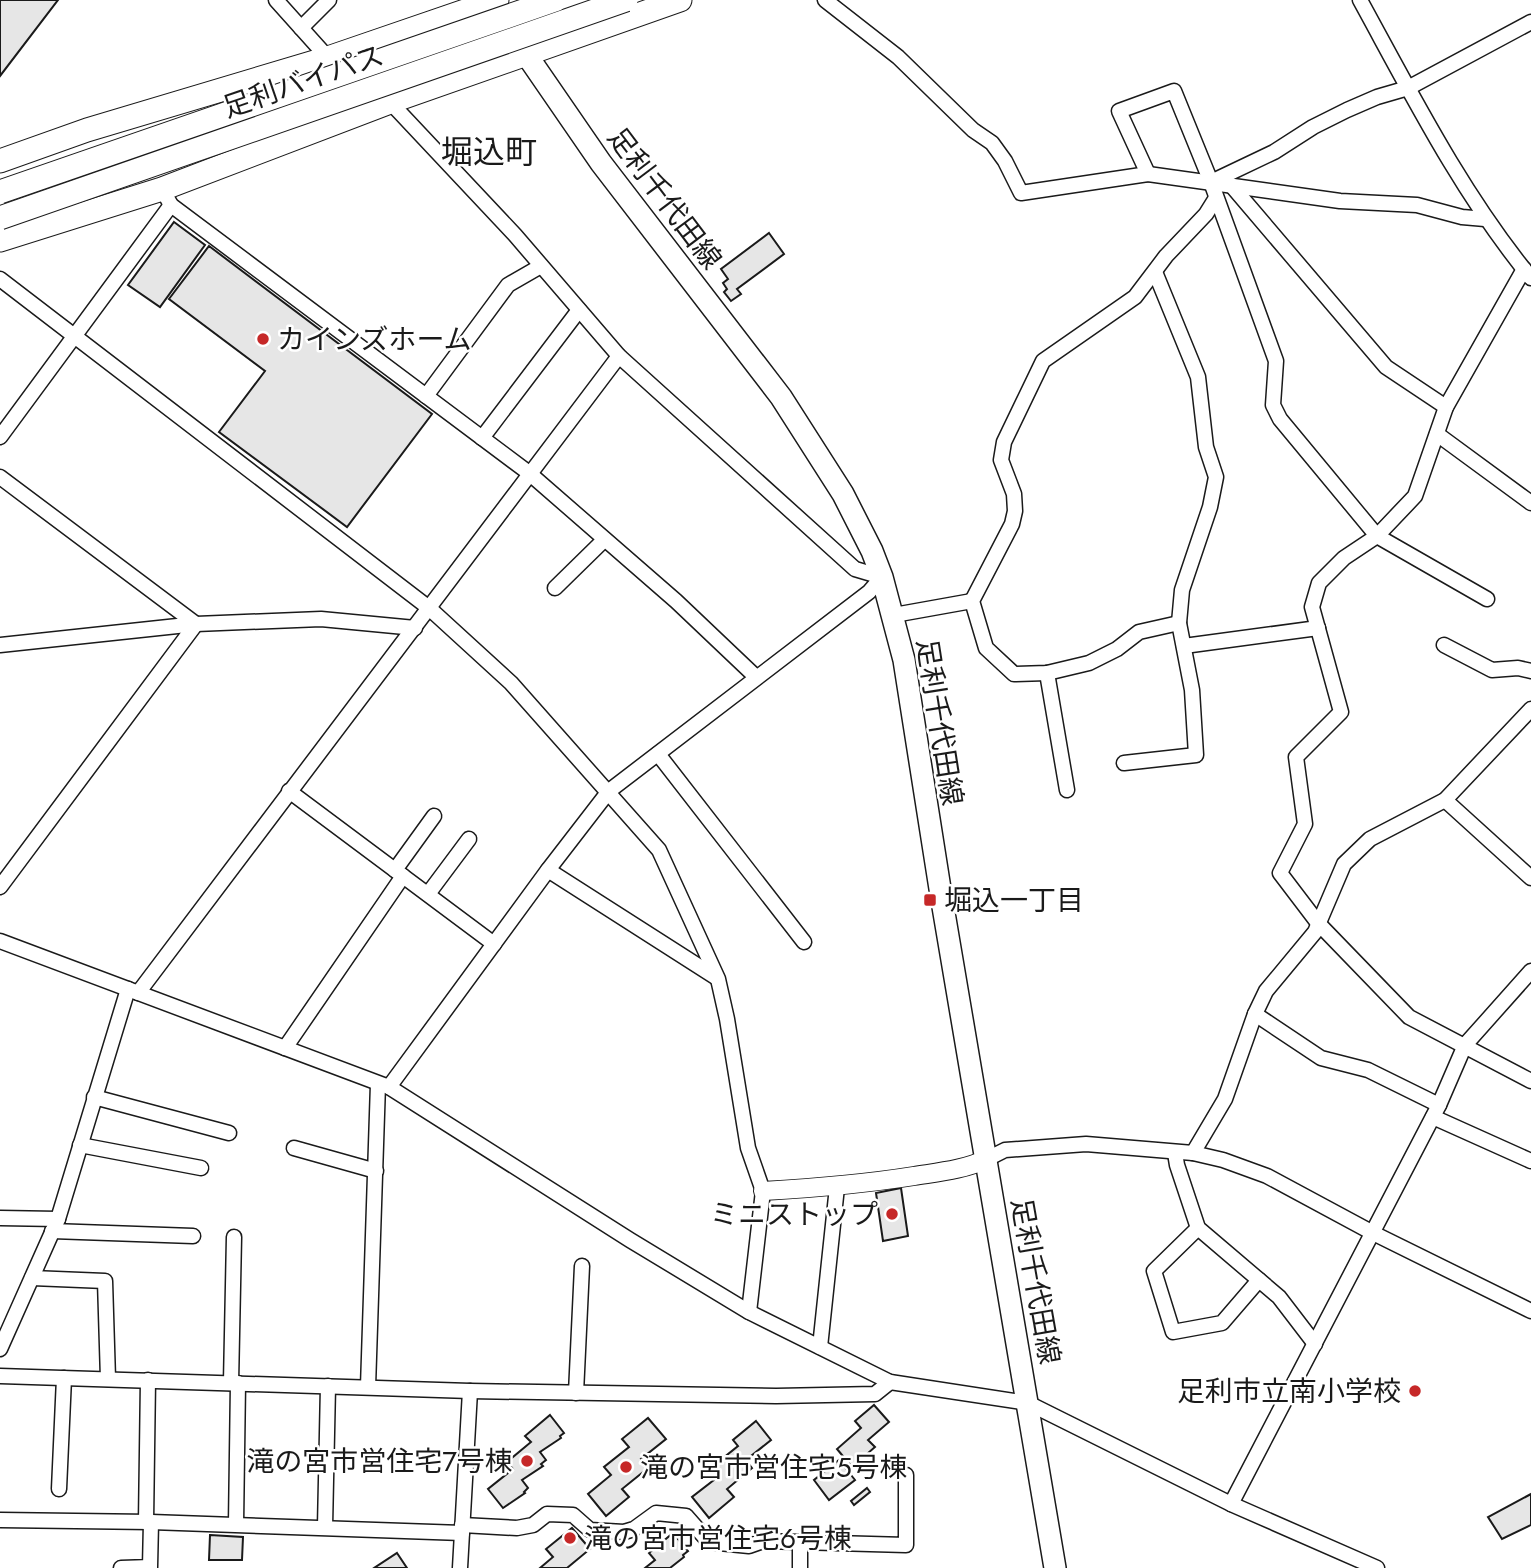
<svg xmlns="http://www.w3.org/2000/svg" width="1531" height="1568" font-family="Jost,'Noto Sans JP',sans-serif">
	<style>
		.building { fill: #e6e6e6; stroke: #1a1a1a; stroke-width: 2 }
		.lines { fill: none; stroke-linecap: round; stroke-linejoin: round }
		.minor-casing { stroke: #1a1a1a; stroke-width: 17 }
		.tertiary-casing { stroke: #1a1a1a; stroke-width: 20 }
		.primary-casing { stroke: #1a1a1a; stroke-width: 24 }
		.trunk-casing { stroke: #1a1a1a; stroke-width: 25 }
		.minor { stroke: #fff; stroke-width: 14 }
		.tertiary { stroke: #fff; stroke-width: 18 }
		.primary { stroke: #fff; stroke-width: 21 }
		.trunk { stroke: #fff; stroke-width: 23 }
		.trunk-bridge-casing { stroke: #1a1a1a; stroke-width: 25; stroke-linecap: butt }
		.trunk-bridge { stroke: #fff; stroke-width: 23 }
		.poi-dot { fill: #c62828; stroke: #fff; stroke-width: 2.5 }
		.labels { text-anchor: middle; stroke-width: 5; stroke-linejoin: round; paint-order: stroke }
		.street-label { font-size: 28px; fill: #1a1a1a; stroke: #fff }
		.poi-label { font-size: 28px; fill: #1a1a1a; stroke: #fff; text-anchor: start }
		.quarter-label { font-size: 32px; fill: #1a1a1a; stroke: #fff }
	</style>
	<rect width="100%" height="100%" fill="#fff"/>
	<g class="building">
		<path d="M0 0H58L0 76Z"/>
		<path d="M174 222 205 245 160 307 128 285Z"/>
		<path d="M769 233 784 254 737 289 741 294 731 301 724 292 727 289 723 283 728 279 721 269Z"/>
		<path d="M209 246 432 414 347 527 219 432 265 371 169 299Z"/>
		<path d="M901 1188 908 1236 883 1241 876 1193Z"/>
		<path d="M874 1405 889 1422 868 1440 875 1447 852 1467 837 1449 861 1428 855 1421Z"/>
		<path d="M550 1415 564 1433 560 1436 561 1438 540 1452 546 1460 541 1464 543 1466 522 1480 528 1488 524 1492 525 1493 503 1508 488 1489 513 1469 507 1462 531 1442 525 1436Z"/>
		<path d="M648 1418 666 1439 641 1459 648 1468 622 1489 629 1497 606 1516 588 1494 611 1475 604 1467 629 1447 622 1439Z"/>
		<path d="M756 1421 771 1440 746 1460 752 1468 727 1489 734 1497 709 1518 692 1497 719 1476 712 1467 738 1446 733 1440Z"/>
		<path d="M839 1460 855 1480 829 1500 814 1480Z"/>
		<path d="M867 1488 870 1492 854 1505 851 1501Z"/>
		<path d="M1531 1494V1525L1502 1539 1488 1517Z"/>
		<path d="M572 1528 590 1549 567 1568H540L553 1557 546 1549Z"/>
		<path d="M673 1533 688 1551 683 1555 684 1557 670 1568H645L655 1560 649 1553Z"/>
		<path d="M210 1535 243 1537 242 1560H209Z"/>
		<path d="M397 1553 407 1568H374Z"/>
	</g>
	<g class="lines">
		<defs>
			<g id="minor">
				<path d="M276 0 328 58"/>
				<path d="M825 0 898 57 973 130 992 143 1005 161 1021 193 1148 174 1340 201 1417 205 1462 217 1485 219"/>
				<path d="M1360 0C1412 95 1462 194 1531 278"/>
				<path d="M301 28 329 0"/>
				<path d="M1148 174 1119 111 1174 91 1211 182"/>
				<path d="M1231 185 1386 367 1446 407"/>
				<path d="M162 189 171 205 529 473 676 601 756 677"/>
				<path d="M1524 269 1446 407 1415 496 1377 536 1344 558 1319 583 1312 607 1341 712 1296 757 1305 824 1280 873 1318 923 1409 1017 1531 1081"/>
				<path d="M0 279 429 608 511 683 659 850 718 979 727 1019 748 1148 763 1191 749 1312"/>
				<path d="M426 396 508 285 541 266"/>
				<path d="M1437 434 1531 503"/>
				<path d="M0 437 171 205"/>
				<path d="M482 438 579 310"/>
				<path d="M0 477 196 624 0 887"/>
				<path d="M555 588 604 540"/>
				<path d="M1487 599 1377 536 1280 419 1273 405 1276 361 1211 182 1274 152 1313 127 1347 110 1377 97 1408 88 1531 22"/>
				<path d="M894 615 972 601"/>
				<path d="M1179 623 1139 632 1117 649 1089 663 1047 673 1014 674 986 648 972 601 1012 524 1015 511 1014 494 1001 460 1004 442 1043 361 1135 297 1166 256 1206 214 1216 198"/>
				<path d="M0 645 196 624 321 619 415 628"/>
				<path d="M1444 645 1492 670 1518 668 1531 671"/>
				<path d="M1184 646 1318 628"/>
				<path d="M1047 673 1067 790"/>
				<path d="M658 754 804 942"/>
				<path d="M1124 763 1196 755 1192 690 1179 623 1182 590 1210 507 1216 477 1206 447 1198 377 1155 272"/>
				<path d="M289 791 494 944"/>
				<path d="M1445 800 1531 878"/>
				<path d="M395 870 434 816"/>
				<path d="M548 870 717 978"/>
				<path d="M428 894 469 839"/>
				<path d="M0 941 389 1087 630 1240 749 1312 890 1382 1028 1403 1231 1504 1377 1568"/>
				<path d="M138 993 619 356"/>
				<path d="M1255 1014 1321 1058 1368 1070 1439 1105"/>
				<path d="M285 1048 403 876"/>
				<path d="M389 1087 548 870 609 791 869 592 882 577 855 569 619 356 515 235 390 102"/>
				<path d="M94 1097 229 1133"/>
				<path d="M1433 1117 1531 1161"/>
				<path d="M80 1145 201 1168"/>
				<path d="M294 1148 376 1171"/>
				<path d="M1175 1153 1177 1165 1198 1228 1279 1297 1315 1344"/>
				<path d="M1193 1153 1225 1099 1255 1014 1266 991 1315 932 1344 864 1370 839 1445 800 1531 709"/>
				<path d="M987 1159 1005 1150 1086 1144 1193 1153 1223 1160 1267 1176 1373 1233 1531 1311"/>
				<path d="M0 1218 58 1219"/>
				<path d="M1198 1228 1154 1271 1173 1332 1222 1323 1259 1280"/>
				<path d="M52 1231 193 1236"/>
				<path d="M32 1278 105 1281 108 1379"/>
				<path d="M820 1347 837 1187"/>
				<path d="M0 1349 58 1219 128 989"/>
				<path d="M0 1376 470 1391 776 1396 875 1394 890 1382"/>
				<path d="M231 1383 234 1237"/>
				<path d="M368 1387 378 1084"/>
				<path d="M576 1393 582 1266"/>
				<path d="M59 1489 64 1378"/>
				<path d="M1231 1504 1439 1105 1465 1045 1531 971"/>
				<path d="M0 1520 151 1522 462 1533"/>
				<path d="M146 1522 148 1380"/>
				<path d="M236 1524 238 1383"/>
				<path d="M462 1525 517 1528 533 1525 547 1514 573 1515 590 1530 624 1532 634 1529 656 1513 686 1516 709 1542 749 1546 763 1541 906 1545V1475"/>
				<path d="M325 1527 328 1386"/>
				<path d="M800 1542V1568"/>
				<path d="M121 1568 150 1567 151 1522"/>
				<path d="M460 1568 470 1391"/>
			</g>
			<path id="tertiary" d="M763 1191C814 1188 864 1184 914 1176 939 1172 963 1170 987 1159"/>
			<path id="primary" d="M517 41 601 163 781 397 843 494 872 551 882 577 904 660 941 895 1055 1568"/>
			<g id="trunk">
				<path d="M0 161 87 130 328 58 497 0"/>
				<path d="M0 240 162 189 390 102 680 0"/>
			</g>
		</defs>
		<use href="#minor" class="minor-casing"/>
		<use href="#tertiary" class="tertiary-casing"/>
		<use href="#primary" class="primary-casing"/>
		<use href="#trunk" class="trunk-casing"/>
		<use href="#minor" class="minor"/>
		<use href="#tertiary" class="tertiary"/>
		<use href="#primary" class="primary"/>
		<use href="#trunk" class="trunk"/>
		<defs>
			<g id="trunk-bridge">
				<path d="M0 192 555 0"/>
				<path d="M0 218 626 0"/>
			</g>
		</defs>
		<use href="#trunk-bridge" class="trunk-bridge-casing"/>
		<use href="#trunk-bridge" class="trunk-bridge"/>
	</g>
	<g class="poi-dot">
		<circle cx="263" cy="339" r="7"/>
		<rect x="923" y="893" width="14" height="14" rx="3.5"/>
		<circle cx="892" cy="1214" r="7"/>
		<circle cx="1415" cy="1391" r="7"/>
		<circle cx="527" cy="1461" r="7"/>
		<circle cx="626" cy="1467" r="7"/>
		<circle cx="570" cy="1538" r="7"/>
	</g>
	<g class="labels">
		<g class="street-label">
			<text transform="translate(303 81) rotate(-19)" y="10">足利バイパス</text>
			<text transform="translate(665 198) rotate(53)" y="10">足利千代田線</text>
			<text transform="translate(940 722) rotate(81)" y="10">足利千代田線</text>
			<text transform="translate(1036 1281) rotate(80)" y="10">足利千代田線</text>
		</g>
		<g class="poi-label">
			<text x="277" y="349">カインズホーム</text>
			<text x="944" y="910">堀込一丁目</text>
			<text x="878" y="1224" text-anchor="end">ミニストップ</text>
			<text x="1401" y="1401" text-anchor="end">足利市立南小学校</text>
			<text x="513" y="1471" text-anchor="end">滝の宮市営住宅7号棟</text>
			<text x="640" y="1477">滝の宮市営住宅5号棟</text>
			<text x="584" y="1548">滝の宮市営住宅6号棟</text>
		</g>
		<g class="quarter-label">
			<text x="489" y="163">堀込町</text>
		</g>
	</g>
</svg>
